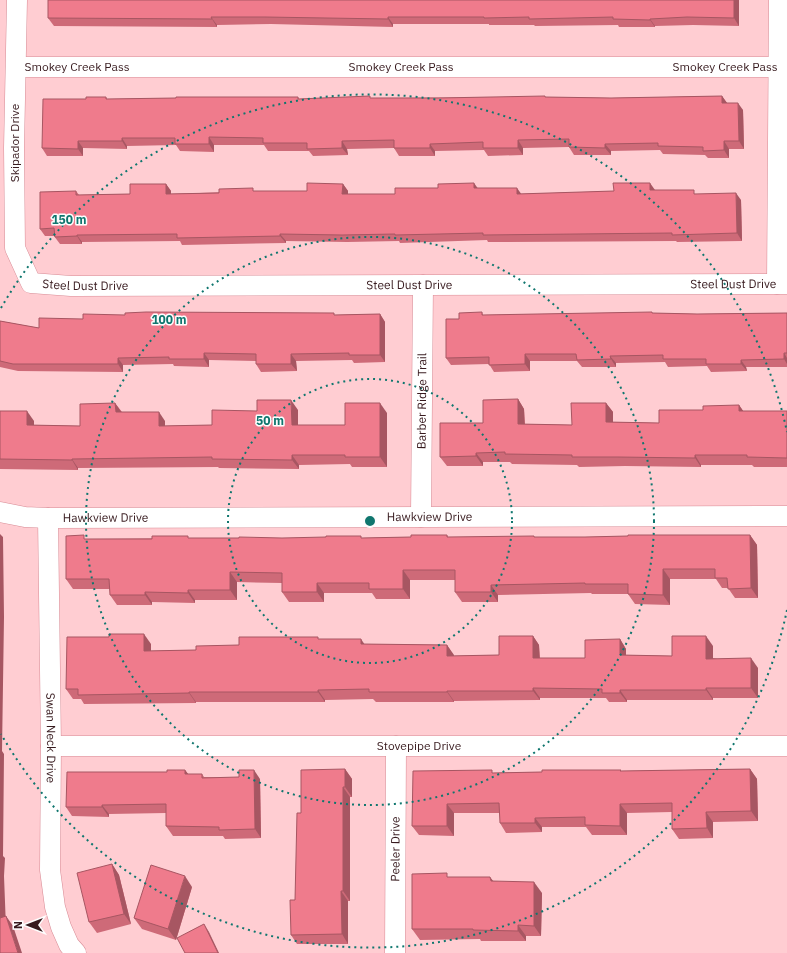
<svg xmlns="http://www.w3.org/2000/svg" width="787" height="953" font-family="'IBM Plex Sans',sans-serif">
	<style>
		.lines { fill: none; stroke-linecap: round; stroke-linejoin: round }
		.street-casing { stroke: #d88b95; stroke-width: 21 }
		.street { stroke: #fff; stroke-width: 20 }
		.wall { fill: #ce6a78 }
		.shaded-wall { fill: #a75662 }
		.building { fill: #ef7b8c; stroke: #a75662 }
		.ring { fill: none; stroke: #0f766e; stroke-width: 2; stroke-dasharray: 2 4 }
		.labels { text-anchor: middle; stroke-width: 3; stroke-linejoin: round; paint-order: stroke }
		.street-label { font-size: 12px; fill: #371a1e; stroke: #fdfdfd }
		.centre { fill: #0f766e; stroke: #fdfdfd; stroke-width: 2 }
		.ring-label { font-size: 12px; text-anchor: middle; font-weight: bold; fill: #0f766e; stroke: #fdfdfd; stroke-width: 3; stroke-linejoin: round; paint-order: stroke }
	</style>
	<rect width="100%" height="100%" fill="#ffcdd2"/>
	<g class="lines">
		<defs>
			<g id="street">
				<path id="s1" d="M17 0 14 148 15 248 31 283 71 286 787 284"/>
				<path id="s2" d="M16 67H787"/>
				<path d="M777 284 779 0"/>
				<path id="s3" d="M0 512 25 517 48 518 787 516"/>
				<path id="s4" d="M421 517 423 285"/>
				<path id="s5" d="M48 518 51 746 50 870 55 907 61 927 69 945 76 953"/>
				<path id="s6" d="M51 746H787"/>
				<path id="s7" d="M395 953 396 746"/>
			</g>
		</defs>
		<use href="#street" class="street-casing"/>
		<use href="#street" class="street"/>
	</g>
	<g class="wall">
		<path d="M48 0H739V26L693 25 655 26V27H619L618 25 535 26 534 25H489V24H393V27L271 24 217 25V27L54 26 48 18Z"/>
		<path d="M722 96 727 103 743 110 744 149H729V158H708L705 155 663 154 660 150 611 151V155H574L569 147 523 148V155L488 156 484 150 435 151V156H399L394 148 347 149 348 155 313 156 309 151H268L264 145H214V152L180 151 176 145 127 146V149L83 148V156H47L42 148 86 99 106 97 107 99 298 97 299 99 371 98 546 97 611 98Z"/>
		<path d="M166 184 171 191V194L255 191H307L343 184 348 191V194H395L477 188 521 194 655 190 696 194 741 200 742 241 677 242 676 241 488 242 487 240 400 243 399 241 347 242 286 241V243L182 245 180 241 82 242V244H60L54 236H45L40 229 76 191 79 195 130 194Z"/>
		<path d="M482 312 483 315 653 313 697 314 787 313V367H746L747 371 711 372 707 366 668 367 665 362 616 363V367H582L577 361H530V371L494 372 489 364 451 365 446 358Z"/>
		<path d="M380 314 385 322V362L354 363 352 360 296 361 297 371 261 372 256 364V361L209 360V367L174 366 173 364 123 365V372L18 371 0 367V321L39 328 83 319 125 315H335Z"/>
		<path d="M518 399 524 409 525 424 572 425 606 403 613 412V422L659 423 703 410 739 405 743 411H787V467H754L752 465H701V467L625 466 579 467 577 465 512 464 510 462H483V466H447L440 457 483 423Z"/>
		<path d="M115 403 122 412 165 421V426L212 425 257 411 298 410V425H345L387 413V467H352L350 464 299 465V469L219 468 218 467 78 468V470L0 469V411L34 421V425L80 426Z"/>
		<path d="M447 535 448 537H585L750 535 757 545 758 598H735L728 588H722L716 579H670V605L635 604 628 594H592L591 593 498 595V602H462L455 592V580H410V599H376L372 593H324V602H289L282 592V583L237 582V600H195V603L152 602V605H117L110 595V589H73L66 579 87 539 190 538H363L411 537Z"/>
		<path d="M533 636 539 645 540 658H585L620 639 626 649V655L672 656 713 646V658L758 668V698H713V700H627V702H609L606 698H540V700L454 701V702H376L373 699 325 700V702H196V703L84 704 81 699H73L66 689 151 644V651L196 650 239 645 320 639 364 644 447 645 454 656 499 655Z"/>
		<path d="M345 769 352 779V797H350V901H348V944H297L291 935 295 900 301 813Z"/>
		<path d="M750 769 757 779 758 821 713 822V838L679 839 672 829V812L627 813V835H592L586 827H542V832L506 833 500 823V813H454V836L419 835 412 826 493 773 621 770V771Z"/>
		<path d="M185 770 188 774H202L204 777 260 779 261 838 225 839 223 836H173L166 826V813L109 814V817L72 816 66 807 167 772Z"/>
		<path d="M112 864 119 875 131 924 97 933 89 922Z"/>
		<path d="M450 877 494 881 542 893 541 936H526V941H481L480 939 420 940 412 929Z"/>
		<path d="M192 887 176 940 142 929 134 918Z"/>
	</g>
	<g class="shaded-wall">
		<path d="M734 0H739V26L734 18Z"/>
		<path d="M211 17 217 25V27L212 19Z"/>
		<path d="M388 17 393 24V27L388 19Z"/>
		<path d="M650 19 655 26V27L650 20Z"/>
		<path d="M722 96 727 103H722Z"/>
		<path d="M738 103 743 110 744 149 739 141Z"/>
		<path d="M209 137 214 145V152L209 144Z"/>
		<path d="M122 138 127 146V149L122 141Z"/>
		<path d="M518 140 523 148V155L518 148Z"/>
		<path d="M78 141 83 148V156L78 149Z"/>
		<path d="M342 141 347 149 348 155 342 148Z"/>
		<path d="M724 141 729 149V158L724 150Z"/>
		<path d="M430 144 435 151V156L430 148Z"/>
		<path d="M605 144 611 151V155L605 148Z"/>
		<path d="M474 183 479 190 474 188Z"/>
		<path d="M650 183 655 190H650Z"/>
		<path d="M166 184 171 191V201L166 194Z"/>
		<path d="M343 184 348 191V202L342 194Z"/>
		<path d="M517 188 522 195 517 194Z"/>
		<path d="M736 193 741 200 742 241 737 233Z"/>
		<path d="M280 234 286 241V243L280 236Z"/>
		<path d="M77 235 82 242V244L77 236Z"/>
		<path d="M380 314 385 322V362L380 355Z"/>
		<path d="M204 353 209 360V367L204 359Z"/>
		<path d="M784 353 787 358V364L784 359Z"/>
		<path d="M291 354 296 361 297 371 291 364Z"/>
		<path d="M525 354 530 361V371L525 364Z"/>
		<path d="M610 356 616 363V367L611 359Z"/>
		<path d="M118 358 123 365V372L118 364Z"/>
		<path d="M741 360 746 367 747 371 741 364Z"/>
		<path d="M518 399 524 409 525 434 518 424Z"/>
		<path d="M291 400 298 410V435L292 425Z"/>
		<path d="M115 403 122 413 116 412Z"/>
		<path d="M380 403 387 413V467L380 457Z"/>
		<path d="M606 403 613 412V431L606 422Z"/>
		<path d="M739 405 746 415 739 411Z"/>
		<path d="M27 411 34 421V434L27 425Z"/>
		<path d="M159 412 165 421V436L159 426Z"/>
		<path d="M476 453 483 462V466L476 456Z"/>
		<path d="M292 455 299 465V469L292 460Z"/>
		<path d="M695 455 701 465V467L695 458Z"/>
		<path d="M72 459 78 468V470L72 460Z"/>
		<path d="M0 534 3 537 4 617 2 751 4 754 3 856 5 858 4 876 6 928 0 920Z"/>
		<path d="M750 535 757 545 758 598 751 588Z"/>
		<path d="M663 569 670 579V605L663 595Z"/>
		<path d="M403 570 410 580V599L403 589Z"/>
		<path d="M230 572 237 582V600L230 590Z"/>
		<path d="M317 583 324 593V602L317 592Z"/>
		<path d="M491 585 498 595V602L491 592Z"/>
		<path d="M188 590 195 600V603L188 593Z"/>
		<path d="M145 592 152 602V605L145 595Z"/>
		<path d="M144 634 151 644V660L144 651Z"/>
		<path d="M533 636 539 645 540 668 533 658Z"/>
		<path d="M706 636 713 646V668L706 659Z"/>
		<path d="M361 639 367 648 361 644Z"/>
		<path d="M620 639 626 649V665L620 655Z"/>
		<path d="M447 645 454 655V666L447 656Z"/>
		<path d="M751 658 758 668V698L751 688Z"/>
		<path d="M533 688 540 698V700L533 691Z"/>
		<path d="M706 688 713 698V700L706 690Z"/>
		<path d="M318 690 325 700V702L318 692Z"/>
		<path d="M620 690 627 700V702L620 693Z"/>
		<path d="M447 691 454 701V702L447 692Z"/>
		<path d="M189 692 196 702V703L189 693Z"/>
		<path d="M345 769 352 779V797L345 787Z"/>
		<path d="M750 769 757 779 758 821 751 811Z"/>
		<path d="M185 770 192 779 185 774Z"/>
		<path d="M254 770 260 779 261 838 255 829Z"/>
		<path d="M343 787 350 797V901L343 891Z"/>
		<path d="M447 804 454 813V836L447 826Z"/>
		<path d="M620 804 627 813V835L620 826Z"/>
		<path d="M102 805 109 814V817L102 807Z"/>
		<path d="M706 812 713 822V838L707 828Z"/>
		<path d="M535 818 542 827V832L535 823Z"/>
		<path d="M112 864 119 875 131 924 124 914Z"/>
		<path d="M185 876 192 887 176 940 168 929Z"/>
		<path d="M490 877 498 887 491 881Z"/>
		<path d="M534 882 542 893 541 936 534 926Z"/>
		<path d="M341 891 348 901V944L342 934Z"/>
		<path d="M6 916 13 926 22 953H18Z"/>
		<path d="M204 924 209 932 219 953H218Z"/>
		<path d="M518 925 526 936V941L518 931Z"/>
	</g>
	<g class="building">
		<path d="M48 0H734V18L687 17 650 19V20L613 19V17L529 19V17L484 18V17H388V19L265 17H211L212 19 48 18Z"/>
		<path d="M370 96V98H438L545 96V97L611 98 722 96V103H738L739 141H724V150L703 151V147L658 146V143L605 144V148L569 147V139L518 140V148H483V142L430 144V148H394V140L342 141V148L307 149V143H263V138L209 137V144H175V138H122V141H78V149L42 148 43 99H86V97H106V99L176 98V97H298V99Z"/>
		<path d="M307 183 343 184 342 194H395V188H438V184L474 183V188H517V194L614 191 613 183H650V190H694V194L736 193 737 233 672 235V233L483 235V233L395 235V234L342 235 280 234V236L177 238V234L77 235V236L55 237 54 228 40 229V192L76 191V195L130 194V184H166V194L219 193V189L253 188V191H307Z"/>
		<path d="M146 312 334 313V315L380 314V355H349V353L291 354V364H256V354L204 353V359H169V357L118 358V364H13L0 361V321L39 328V318L83 319V314L125 315V313Z"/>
		<path d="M482 312V315L652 312V313L697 314 787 313V353H784V359L741 360V364H706V359H663V355L610 356 611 359 577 360 576 354H525V364L489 365V357L446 358V319H459V313Z"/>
		<path d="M518 399V424L572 425 571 403H606V422L659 423V410H703V406L739 405V411H787V458L747 457V455H695V458L618 457H572V455L505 454V452L476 453V456L440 457V423H483V400Z"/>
		<path d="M257 400H291L292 425H345V403H380V457H345V455H292V460L212 459V457L72 459V460L0 459V411H27V425L80 426V404L115 403 116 412H159V426L212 425V410L257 411Z"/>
		<path d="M84 535V539H152V536H188V538H239V537L282 538 326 537V536H361V538L411 537V535H447V537L534 536V537H585L628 536V535H750L751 588 728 589 727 578H715V569H663V595L628 594V584H585V583L491 585V592H455V570H403V589H369V583H317V592H282V573L230 572V590H188V593L145 592V595H110L109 579H66V536Z"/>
		<path d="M109 634H144V651L196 650V646L239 645V637H318V639H361V644L447 645V656L499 655V636H533V658H585V640L620 639V655L672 656V636H706V659L751 658V688H706V690H620V693H602V689L533 688V691H447V692H369V689L318 690V692H189V693L78 695V689H66L67 637H109Z"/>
		<path d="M345 769V787H343V891H341L342 934 291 935 290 900H295L297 813H301V770Z"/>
		<path d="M750 769 751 811 706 812 707 828 672 829V803L620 804V826L585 825V817L535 818V823H500L499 803 447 804V826H412L413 771 492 770V773L542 772V770H621L620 771Z"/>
		<path d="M167 770H185V774H202V778L239 777V770H254L255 829 219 830V827L166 826V804L102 805V807H66L67 772H167Z"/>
		<path d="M112 864 124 914 89 922 77 873Z"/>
		<path d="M151 865 185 876 168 929 134 918Z"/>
		<path d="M447 873V877H490L491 881 534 882V926L518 925V931L473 930V929H412V874Z"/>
		<path d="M6 916 18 953H0V918Z"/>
		<path d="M204 924 218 953H185L177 938Z"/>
	</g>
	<g class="ring">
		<circle cx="370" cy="521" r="142"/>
		<circle cx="370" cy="521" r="284"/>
		<path d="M787 610A426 426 0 0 1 1 734M1 308A426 426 0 0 1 787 432"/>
	</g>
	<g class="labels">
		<g class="street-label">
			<text dy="4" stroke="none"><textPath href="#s2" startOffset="61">Smokey Creek Pass</textPath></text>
			<text dy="4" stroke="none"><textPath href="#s2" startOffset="385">Smokey Creek Pass</textPath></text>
			<text dy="4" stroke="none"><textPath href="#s2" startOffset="709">Smokey Creek Pass</textPath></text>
			<text transform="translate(15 143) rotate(-90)" y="4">Skipador Drive</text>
			<text dy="4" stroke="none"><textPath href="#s1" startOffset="341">Steel Dust Drive</textPath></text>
			<text dy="4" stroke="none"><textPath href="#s1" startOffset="989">Steel Dust Drive</textPath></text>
			<text dy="4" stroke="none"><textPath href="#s1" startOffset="665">Steel Dust Drive</textPath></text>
			<text dy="4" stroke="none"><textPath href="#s4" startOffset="116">Barber Ridge Trail</textPath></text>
			<text dy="4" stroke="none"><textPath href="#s3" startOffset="430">Hawkview Drive</textPath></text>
			<text dy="4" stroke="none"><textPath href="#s3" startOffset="106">Hawkview Drive</textPath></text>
			<text dy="4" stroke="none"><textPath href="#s5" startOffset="220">Swan Neck Drive</textPath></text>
			<text dy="4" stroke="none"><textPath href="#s6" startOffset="368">Stovepipe Drive</textPath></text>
			<text dy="4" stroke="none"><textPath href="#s7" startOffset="104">Peeler Drive</textPath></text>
		</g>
	</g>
	<circle cx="370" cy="521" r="6" class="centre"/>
	<g class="ring-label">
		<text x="69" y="224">150 m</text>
		<text x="169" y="324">100 m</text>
		<text x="270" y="425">50 m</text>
	</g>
	<g transform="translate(28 925) rotate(270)" stroke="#fdfdfd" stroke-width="3" paint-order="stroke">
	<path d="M0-3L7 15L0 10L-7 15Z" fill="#371a1e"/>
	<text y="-6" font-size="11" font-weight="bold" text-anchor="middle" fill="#371a1e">N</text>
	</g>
</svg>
